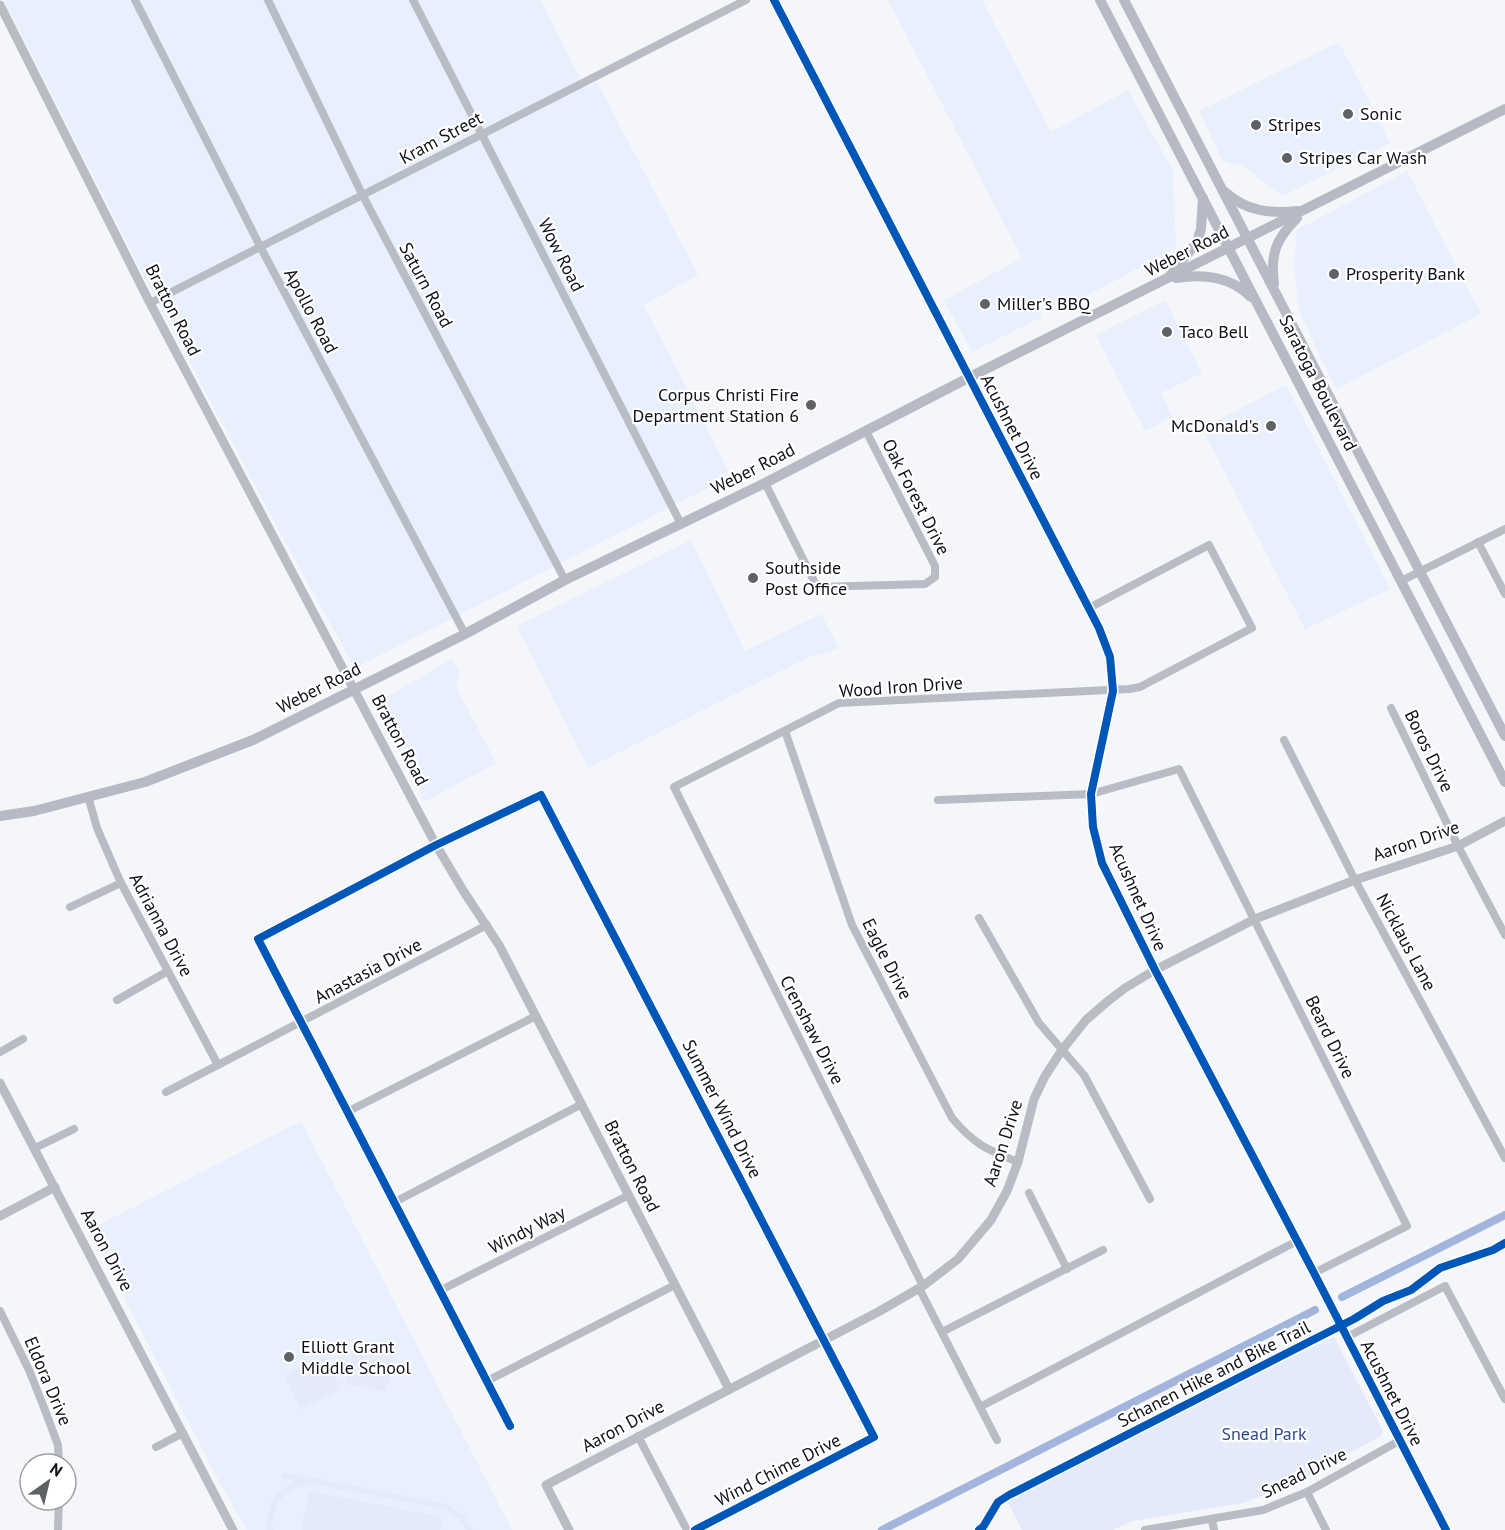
<svg xmlns="http://www.w3.org/2000/svg" width="1505" height="1530" font-family="'PT Sans',sans-serif">
	<style>
		.built { fill: #e8effd }
		.green { fill: #e4eaf9 }
		.lines { fill: none; stroke-linecap: round; stroke-linejoin: round }
		.canal { stroke: #a4b5dd; stroke-width: 8 }
		.minor { stroke: #b8bcc4; stroke-width: 8 }
		.tertiary { stroke: #b8bcc4; stroke-width: 9 }
		.secondary { stroke: #b7bac4; stroke-width: 10 }
		.cycleway-casing { stroke: #fff; stroke-width: 11 }
		.cycleway { stroke: #0057b8; stroke-width: 8 }
		.poi-dot { fill: #5e6166; stroke: #fff; stroke-width: 2 }
		.labels { text-anchor: middle; stroke-width: 4.5; stroke-linejoin: round; paint-order: stroke }
		.poi-label { font-size: 18px; fill: #0e1117; stroke: #fff; text-anchor: start }
		.street-label { font-size: 18px; fill: #0e1117; stroke: #fff }
		.park-label { font-size: 18px; fill: #304a8e; stroke: #fff }
	</style>
	<rect width="100%" height="100%" fill="#f4f6fa"/>
	<g class="built">
		<path d="M4 0H541L585 88 597 82 698 275 644 305 731 476 355 668 289 549 146 280Z"/>
		<path d="M888 0H982L1051 132 1128 90 1173 171 1176 248 1077 301 1072 297 1040 313 1042 317 972 352 944 300 1022 258Z"/>
		<path d="M1339 42 1390 143 1282 196 1242 165 1231 164 1222 160 1199 111Z"/>
		<path d="M1407 171 1481 314 1336 389 1299 311 1294 262 1297 230Z"/>
		<path d="M1165 300 1202 373 1161 393 1172 417 1145 431 1096 335Z"/>
		<path d="M1286 385 1390 589 1305 629 1202 428Z"/>
		<path d="M691 540 745 651 821 614 839 648 807 658 588 768 517 626Z"/>
		<path d="M452 659 460 673 456 687 496 763 424 802 380 701Z"/>
		<path d="M301 1121 512 1530H247L221 1485 89 1230Z"/>
	</g>
	<g class="green">
		<path d="M1334 1337 1383 1431 1381 1436 1287 1487 1242 1503 1132 1521 1113 1530H1022L1003 1493Z"/>
		<path d="M356 1338 396 1348 386 1392 346 1383Z"/>
		<path d="M324 1356 341 1389 301 1409 284 1376Z"/>
		<path d="M283 1472 446 1504 464 1515 473 1530H466L459 1519 444 1509 312 1484C286 1486 270 1505 273 1530H267C265 1508 275 1491 295 1481L282 1478Z"/>
		<path d="M309 1491 442 1517 440 1530H302Z"/>
	</g>
	<g class="lines">
		<g class="canal">
			<path d="M1342 1297 1505 1215"/>
			<path d="M882 1530 1315 1310"/>
		</g>
		<g class="minor">
			<path d="M135 0 261 248 465 634"/>
			<path d="M268 0 363 196 565 580"/>
			<path d="M413 0 681 524"/>
			<path d="M774 0 970 377"/>
			<path d="M150 303 746 0"/>
			<path d="M765 483 817 587 925 584 935 577V566L866 431"/>
			<path d="M1478 542 1505 594"/>
			<path d="M1401 581 1505 529"/>
			<path d="M1391 708 1458 846 1505 935"/>
			<path d="M785 731 852 925 952 1118C975 1145 986 1149 1018 1162"/>
			<path d="M1284 740 1355 880 1505 1158"/>
			<path d="M88 796 97 828 121 883 218 1065"/>
			<path d="M938 800 1091 794 1179 769 1407 1226 1314 1273"/>
			<path d="M70 907 121 883"/>
			<path d="M979 918 1039 1023 1084 1075 1150 1199"/>
			<path d="M117 1000 168 971"/>
			<path d="M0 1052 23 1039"/>
			<path d="M166 1092 487 925"/>
			<path d="M347 1112 536 1016"/>
			<path d="M35 1148 74 1129"/>
			<path d="M1029 1193 1067 1269"/>
			<path d="M393 1203 582 1104"/>
			<path d="M923 1286 674 787 839 703 1129 689 1140 687 1252 628 1209 545 1089 608"/>
			<path d="M919 1288 997 1440"/>
			<path d="M439 1291 629 1195"/>
			<path d="M0 1311 29 1370 43 1405 58 1445 59 1464"/>
			<path d="M942 1332 1103 1250"/>
			<path d="M1347 1337 1445 1286 1505 1399"/>
			<path d="M487 1381 675 1285"/>
			<path d="M980 1407 1297 1241"/>
			<path d="M510 1426 258 939 436 845 541 795 874 1437 695 1530"/>
			<path d="M638 1436 687 1530"/>
			<path d="M156 1447 183 1433"/>
			<path d="M1307 1492 1326 1530"/>
			<path d="M1212 1520 1214 1530"/>
			<path d="M58 1530 59 1500"/>
			<path d="M1145 1530 1263 1510 1307 1492 1399 1441"/>
		</g>
		<g class="tertiary">
			<path d="M0 5 150 303 436 845 464 892 499 945 729 1389"/>
			<path d="M970 377 1099 628 1110 657 1113 691 1091 794 1093 827 1102 863 1155 970 1314 1273 1446 1530"/>
			<path d="M0 1083 233 1530"/>
			<path d="M0 1216 55 1187"/>
			<path d="M569 1530 546 1485 878 1312 923 1286 958 1259 991 1220 1007 1191 1018 1162 1034 1099 1045 1076 1062 1050 1086 1020 1108 1001 1125 988 1155 970 1255 919 1355 880 1458 846 1505 821"/>
		</g>
		<g class="secondary">
			<path d="M1100 0 1505 782"/>
			<path d="M1124 0 1505 736"/>
			<path d="M1225 192C1246 211 1270 214 1297 211"/>
			<path d="M1169 277 1197 242 1201 229 1203 198"/>
			<path d="M1176 278C1204 274 1230 276 1251 297"/>
			<path d="M1274 284C1270 254 1276 239 1297 218"/>
			<path d="M0 816 34 811 145 782 253 740 465 634 565 580 765 483 970 377 1505 109"/>
		</g>
		<defs>
			<g id="cycleway">
				<path d="M774 0 1099 628 1110 657 1113 691 1091 794 1093 827 1102 863 1155 970 1314 1273 1446 1530"/>
				<path d="M510 1426 258 939 436 845 541 795 874 1437 695 1530"/>
				<path d="M979 1530 983 1527 998 1502 1009 1495 1354 1319 1383 1301 1411 1290 1440 1268 1493 1250 1505 1243"/>
			</g>
		</defs>
		<use href="#cycleway" class="cycleway-casing"/>
		<use href="#cycleway" class="cycleway"/>
	</g>
	<g class="poi-dot">
		<circle cx="1348" cy="114" r="6"/>
		<circle cx="1256" cy="125" r="6"/>
		<circle cx="1287" cy="158" r="6"/>
		<circle cx="1334" cy="274" r="6"/>
		<circle cx="985" cy="304" r="6"/>
		<circle cx="1167" cy="332" r="6"/>
		<circle cx="811" cy="405" r="6"/>
		<circle cx="1271" cy="426" r="6"/>
		<circle cx="753" cy="578" r="6"/>
		<circle cx="289" cy="1357" r="6"/>
	</g>
	<g class="labels">
		<g class="poi-label">
			<text x="1360" y="120">Sonic</text>
			<text x="1268" y="131">Stripes</text>
			<text x="1299" y="164">Stripes Car Wash</text>
			<text x="1346" y="280">Prosperity Bank</text>
			<text x="997" y="310">Miller's BBQ</text>
			<text x="1179" y="338">Taco Bell</text>
			<text x="799" y="401" text-anchor="end">Corpus Christi Fire<tspan x="799" dy="21">Department Station 6</tspan></text>
			<text x="1259" y="432" text-anchor="end">McDonald's</text>
			<text x="765" y="574">Southside<tspan x="765" dy="21">Post Office</tspan></text>
			<text x="301" y="1353">Elliott Grant<tspan x="301" dy="21">Middle School</tspan></text>
		</g>
		<g class="street-label">
			<text transform="translate(441 138) rotate(-28)" y="6">Kram Street</text>
			<text transform="translate(1187 251) rotate(-27)" y="6">Weber Road</text>
			<text transform="translate(561 255) rotate(63)" y="6">Wow Road</text>
			<text transform="translate(426 285) rotate(62)" y="6">Saturn Road</text>
			<text transform="translate(173 310) rotate(63)" y="6">Bratton Road</text>
			<text transform="translate(311 311) rotate(62)" y="6">Apollo Road</text>
			<text transform="translate(1318 383) rotate(63)" y="6">Saratoga Boulevard</text>
			<text transform="translate(1012 427) rotate(63)" y="6">Acushnet Drive</text>
			<text transform="translate(753 469) rotate(-27)" y="6">Weber Road</text>
			<text transform="translate(916 497) rotate(63)" y="6">Oak Forest Drive</text>
			<text transform="translate(901 687) rotate(-4)" y="6">Wood Iron Drive</text>
			<text transform="translate(319 688) rotate(-27)" y="6">Weber Road</text>
			<text transform="translate(400 740) rotate(62)" y="6">Bratton Road</text>
			<text transform="translate(1429 751) rotate(64)" y="6">Boros Drive</text>
			<text transform="translate(1416 841) rotate(-19)" y="6">Aaron Drive</text>
			<text transform="translate(1138 897) rotate(66)" y="6">Acushnet Drive</text>
			<text transform="translate(161 925) rotate(62)" y="6">Adrianna Drive</text>
			<text transform="translate(1406 942) rotate(62)" y="6">Nicklaus Lane</text>
			<text transform="translate(887 959) rotate(63)" y="6">Eagle Drive</text>
			<text transform="translate(368 971) rotate(-28)" y="6">Anastasia Drive</text>
			<text transform="translate(812 1030) rotate(63)" y="6">Crenshaw Drive</text>
			<text transform="translate(1330 1037) rotate(64)" y="6">Beard Drive</text>
			<text transform="translate(722 1109) rotate(63)" y="6">Summer Wind Drive</text>
			<text transform="translate(1003 1143) rotate(-72)" y="6">Aaron Drive</text>
			<text transform="translate(632 1166) rotate(63)" y="6">Bratton Road</text>
			<text transform="translate(527 1230) rotate(-27)" y="6">Windy Way</text>
			<text transform="translate(107 1250) rotate(62)" y="6">Aaron Drive</text>
			<text transform="translate(1214 1374) rotate(-27)" y="6">Schanen Hike and Bike Trail</text>
			<text transform="translate(48 1381) rotate(67)" y="6">Eldora Drive</text>
			<text transform="translate(1392 1393) rotate(63)" y="6">Acushnet Drive</text>
			<text transform="translate(623 1426) rotate(-28)" y="6">Aaron Drive</text>
			<text transform="translate(778 1470) rotate(-27)" y="6">Wind Chime Drive</text>
			<text transform="translate(1304 1473) rotate(-26)" y="6">Snead Drive</text>
		</g>
		<g class="park-label">
			<text x="1264" y="1440">Snead Park</text>
		</g>
	</g>
	<g transform="translate(48 1482) rotate(34)"><circle r="28" fill="#ffffff" stroke="#9fa0a2" stroke-width="1.5"/>
	<path d="M0-4.5L10 22L0 15L-10 22Z" fill="#5e6166"/>
	<text y="-9" font-size="16" font-weight="bold" text-anchor="middle" fill="#0e1117">N</text>
	</g>
</svg>
